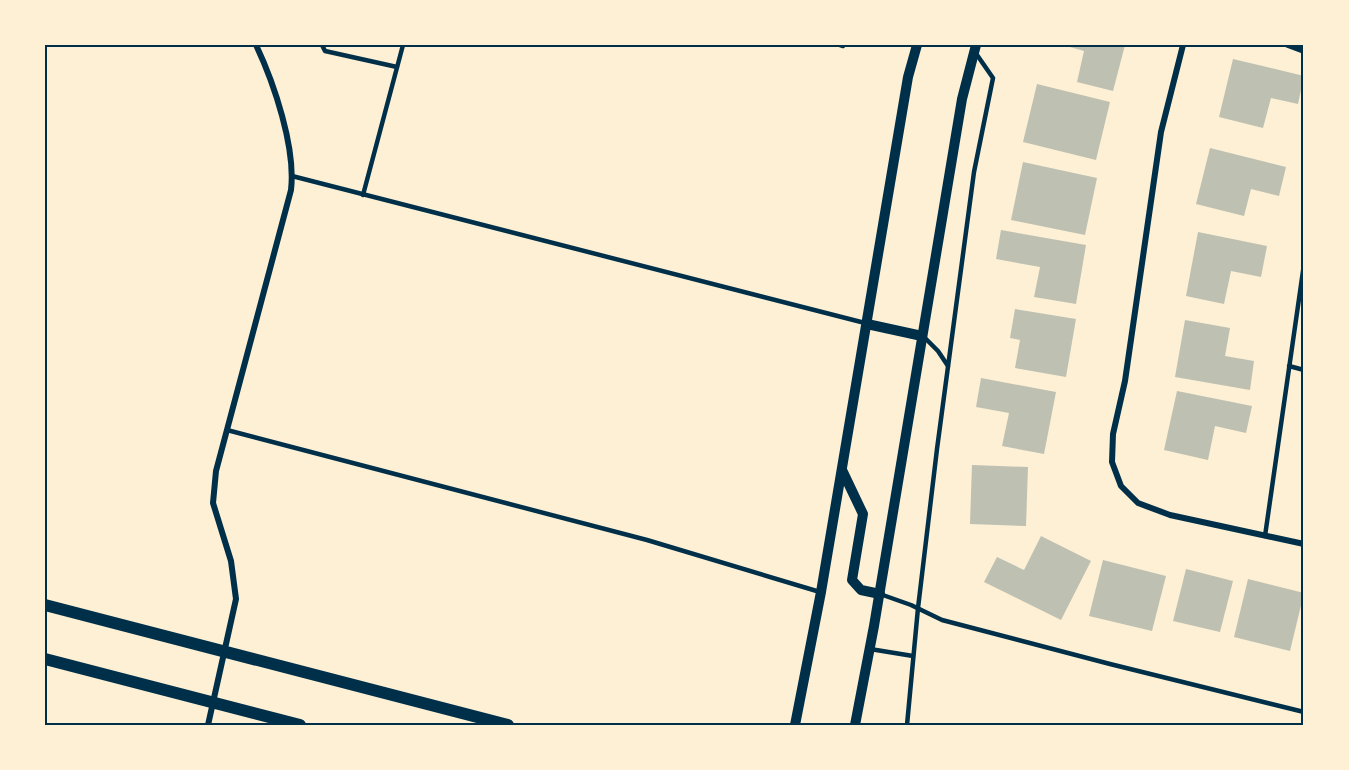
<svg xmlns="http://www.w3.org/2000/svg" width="1349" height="770" font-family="Roboto,sans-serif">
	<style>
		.building { fill: #bec0b2 }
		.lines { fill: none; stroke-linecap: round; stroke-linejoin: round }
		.service { stroke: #003049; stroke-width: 4.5 }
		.minor { stroke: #003049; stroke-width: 6 }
		.tertiary { stroke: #003049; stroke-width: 10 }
		.secondary { stroke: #003049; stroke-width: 12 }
		.neatline { fill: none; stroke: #003049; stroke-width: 2 }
	</style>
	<rect width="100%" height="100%" fill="#fdf0d5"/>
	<g class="building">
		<path d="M1063 45H1125L1113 91 1077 82 1084 51Z"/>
		<path d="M1233 59 1304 76 1298 104 1271 98 1263 128 1219 117Z"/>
		<path d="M1037 84 1110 102 1096 160 1023 142Z"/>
		<path d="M1210 148 1286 167 1279 196 1251 189 1244 216 1196 204Z"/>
		<path d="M1023 162 1097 178 1085 235 1011 220Z"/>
		<path d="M1001 230 1086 245 1076 304 1034 297 1040 267 996 259Z"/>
		<path d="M1198 232 1267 246 1261 277 1231 271 1224 304 1186 296Z"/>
		<path d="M1015 309 1076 319 1066 377 1015 368 1020 340 1010 338Z"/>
		<path d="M1185 320 1230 328 1225 356 1254 361 1250 390 1175 377Z"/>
		<path d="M981 378 1056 392 1044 454 1002 446 1009 413 976 407Z"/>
		<path d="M1177 391 1252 406 1246 433 1215 426 1208 460 1164 450Z"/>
		<path d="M972 465 1028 467 1026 526 970 524Z"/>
		<path d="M1041 536 1091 561 1061 620 984 582 997 557 1024 570Z"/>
		<path d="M1103 560 1166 576 1152 631 1089 616Z"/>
		<path d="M1186 569 1233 581 1220 632 1173 621Z"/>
		<path d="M1248 579 1304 593 1290 651 1234 637Z"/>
	</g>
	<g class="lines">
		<g class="service">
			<path d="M322 45 325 51 397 67"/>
			<path d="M840 45 843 46"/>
			<path d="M292 176 865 323"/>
			<path d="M363 195 403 45"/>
			<path d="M923 336 938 351 948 366"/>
			<path d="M1289 366 1304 370"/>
			<path d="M227 430 647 540 820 592"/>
			<path d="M1265 536 1304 264"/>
			<path d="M880 594 911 605 942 620 1110 664 1304 712"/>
			<path d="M870 649 913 656"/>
			<path d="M907 725 918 608 937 449 974 172 993 78 975 52"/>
		</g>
		<g class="minor">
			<path d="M1183 45 1161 132 1125 381 1113 434 1112 462 1121 486 1138 503 1170 515 1304 544"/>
			<path d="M1288 45 1304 51"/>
			<path d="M208 725 236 599 231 561 213 503 216 471 291 190C296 148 274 83 256 45"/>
		</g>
		<g class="tertiary">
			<path d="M867 324 922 336"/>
			<path d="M842 470 863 514 852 580 861 590 880 594"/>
			<path d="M795 725 821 592 908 77 917 45"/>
			<path d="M855 725 874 626 962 99 976 45"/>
		</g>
		<g class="secondary">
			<path d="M45 605 508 725"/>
			<path d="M45 659 300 725"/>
		</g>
	</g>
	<rect width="1349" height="770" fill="none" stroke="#fdf0d5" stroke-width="93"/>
	<rect x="46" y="46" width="1256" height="678" class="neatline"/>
</svg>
